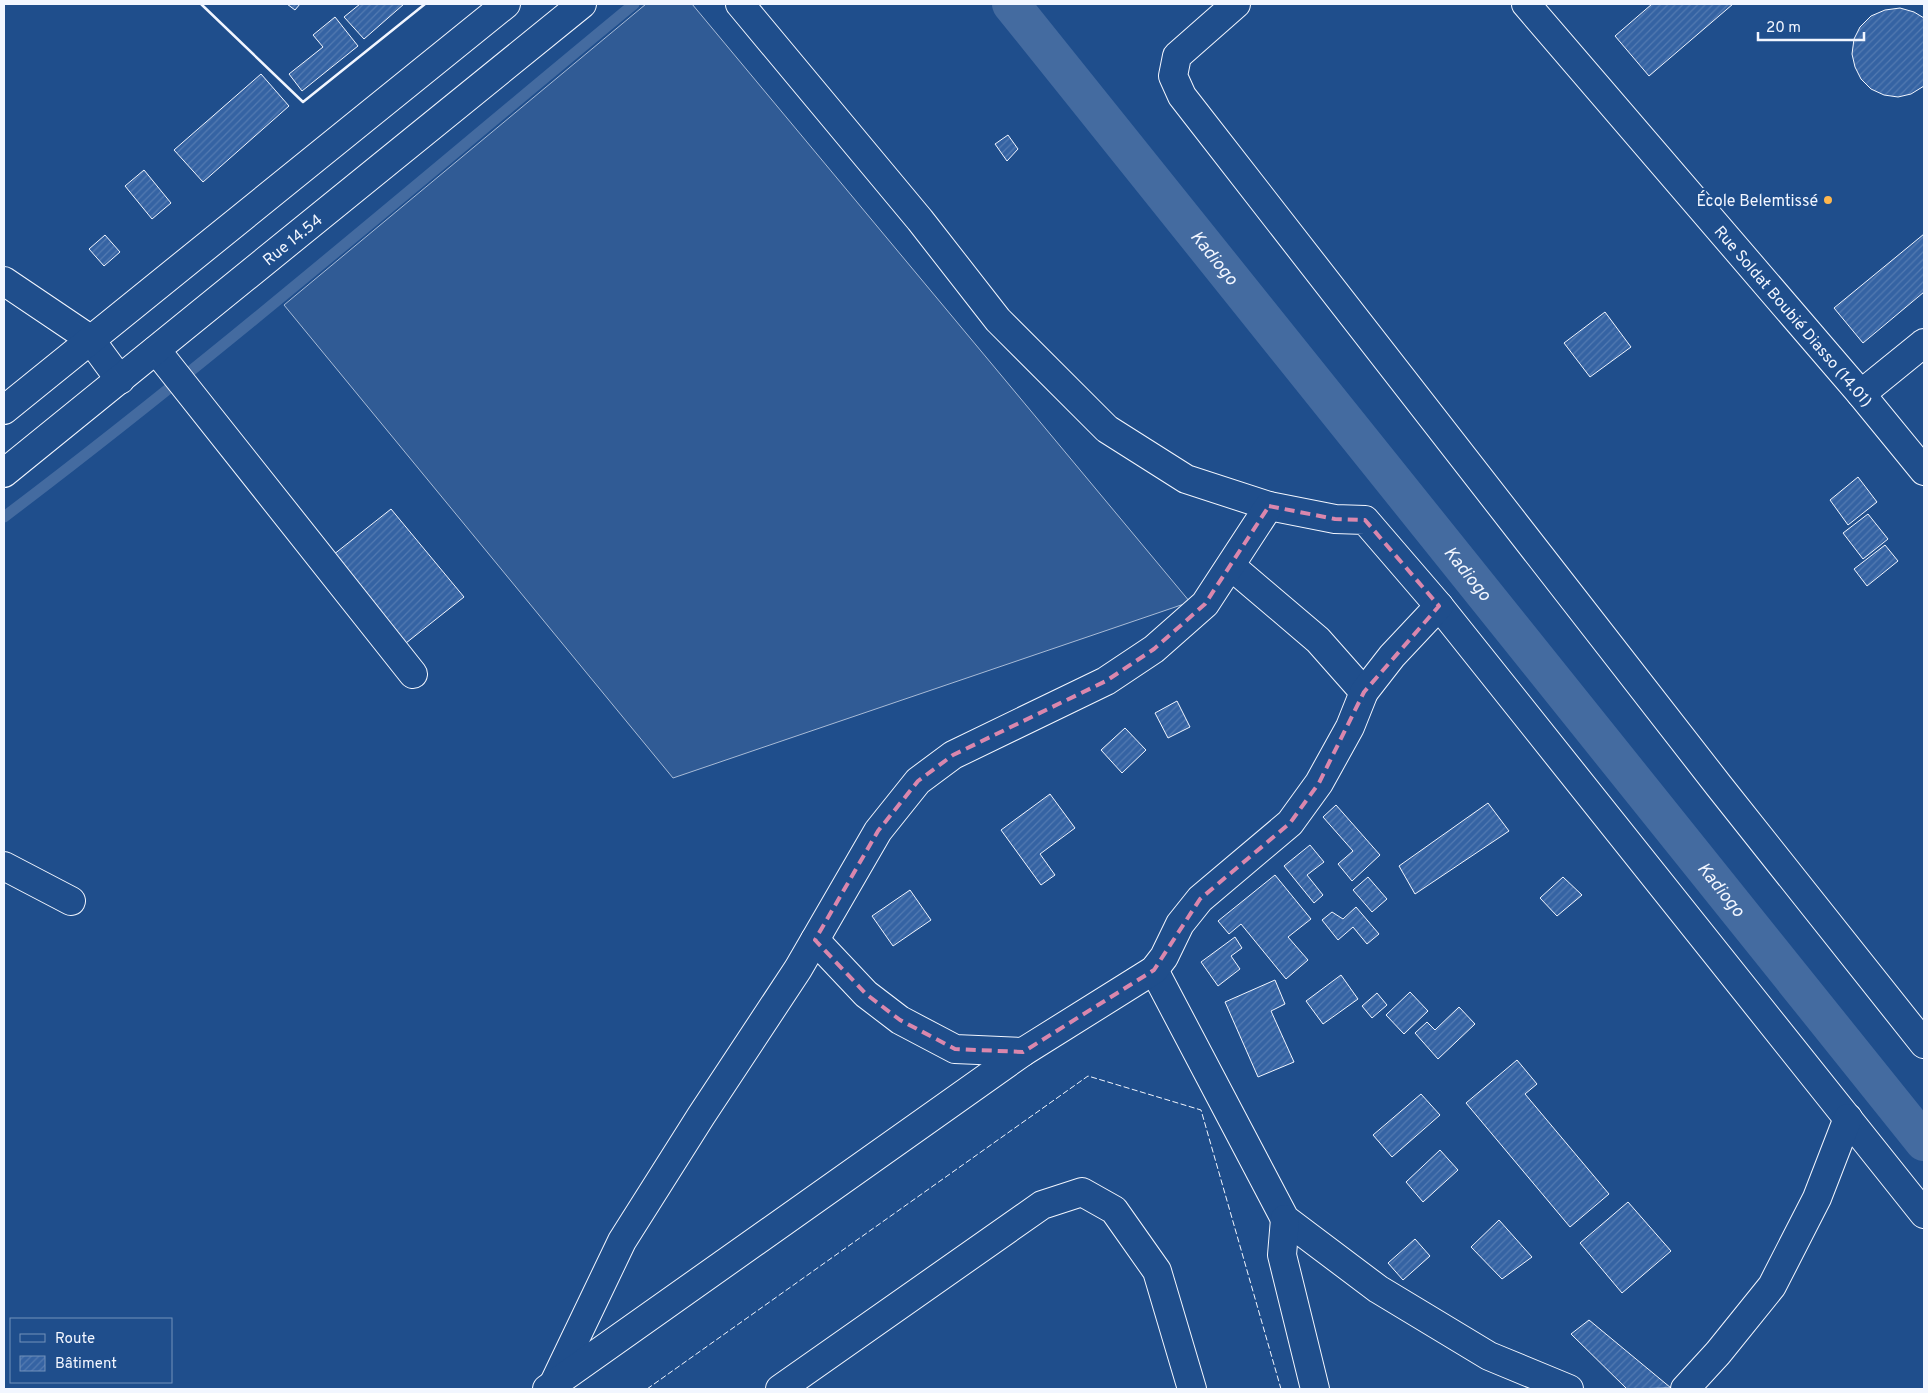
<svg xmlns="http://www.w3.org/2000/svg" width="1928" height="1393" font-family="Overpass,sans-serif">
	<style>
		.built { fill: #305b95; stroke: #a8bbd7 }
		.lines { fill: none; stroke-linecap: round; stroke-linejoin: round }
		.stream { stroke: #446ba0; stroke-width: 11 }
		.canal { stroke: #446ba0; stroke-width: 38 }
		.building { fill: url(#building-hatch); stroke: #f2f6ff }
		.minor-casing { stroke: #f2f6ff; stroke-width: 30 }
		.major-casing { stroke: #f2f6ff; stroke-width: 30 }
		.minor { stroke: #1f4e8c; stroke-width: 28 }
		.major { stroke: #1f4e8c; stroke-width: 28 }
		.fence { stroke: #f2f6ff; stroke-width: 1; stroke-dasharray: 6 2.5; stroke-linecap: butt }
		.wall { stroke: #f2f6ff; stroke-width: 2.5 }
		.marked { fill: none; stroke: #da87ad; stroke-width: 4; stroke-dasharray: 10 6; stroke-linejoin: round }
		.poi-dot { fill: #ffb74d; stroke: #1f4e8c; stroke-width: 2 }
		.labels { text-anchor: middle; stroke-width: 4; stroke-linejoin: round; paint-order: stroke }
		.poi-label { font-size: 16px; fill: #f2f6ff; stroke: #1f4e8c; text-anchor: end }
		.street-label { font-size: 16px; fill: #f2f6ff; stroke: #1f4e8c }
		.water-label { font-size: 18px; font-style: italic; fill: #f2f6ff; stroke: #1f4e8c }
	</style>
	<defs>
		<pattern id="building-hatch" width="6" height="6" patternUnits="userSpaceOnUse" patternTransform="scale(1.25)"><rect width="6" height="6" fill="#3563a3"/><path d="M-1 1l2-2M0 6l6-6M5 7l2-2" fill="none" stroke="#537ab1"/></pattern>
	</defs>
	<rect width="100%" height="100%" fill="#1f4e8c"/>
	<path class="built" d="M646 4H692L1190 602 673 778 284 305Z"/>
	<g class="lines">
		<path class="stream" d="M4 517C220 354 425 176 634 4"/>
		<path class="canal" id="s1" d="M1011 4 1924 1142"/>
	</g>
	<g class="building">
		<path d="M287 4H300L295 10Z"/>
		<path d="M360 4H404L364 39 344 17Z"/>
		<path d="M1652 4H1733L1649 76 1615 36Z"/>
		<path d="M1900 8 1914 12 1924 18V86L1911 94 1898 97 1884 95 1871 89 1861 79 1855 67 1852 54 1854 39 1860 27 1871 16 1885 10Z"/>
		<path d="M335 17 358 46 302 91 289 74 323 47 313 35Z"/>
		<path d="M261 74 289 106 203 182 174 150Z"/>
		<path d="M1008 135 1018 149 1007 161 995 144Z"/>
		<path d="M144 170 171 203 152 219 125 186Z"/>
		<path d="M1924 234V292L1863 343 1834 308Z"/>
		<path d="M105 235 120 252 104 266 89 249Z"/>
		<path d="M1605 312 1631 347 1590 377 1564 343Z"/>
		<path d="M1858 477 1877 502 1848 525 1830 500Z"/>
		<path d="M391 509 464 597 406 643 333 555Z"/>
		<path d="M1868 514 1888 539 1863 559 1843 533Z"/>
		<path d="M1885 545 1898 561 1867 586 1854 569Z"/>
		<path d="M1177 701 1190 727 1168 738 1155 713Z"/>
		<path d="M1125 728 1146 750 1122 773 1101 750Z"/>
		<path d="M1050 794 1075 828 1040 854 1055 875 1041 885 1001 830Z"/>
		<path d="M1488 803 1509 831 1415 894 1399 866Z"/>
		<path d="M1336 805 1380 855 1352 881 1338 864 1353 851 1323 817Z"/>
		<path d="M1310 845 1324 862 1307 875 1323 895 1314 903 1284 866Z"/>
		<path d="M1275 875 1311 919 1288 937 1308 960 1286 979 1241 924 1229 934 1218 921Z"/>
		<path d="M1368 877 1387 899 1372 912 1353 890Z"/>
		<path d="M1563 877 1582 895 1557 916 1540 898Z"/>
		<path d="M910 890 931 920 893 946 872 916Z"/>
		<path d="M1356 907 1379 934 1367 944 1353 927 1338 940 1322 920 1332 912 1343 919Z"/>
		<path d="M1235 937 1242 948 1231 956 1240 969 1218 986 1201 962Z"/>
		<path d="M1341 975 1358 999 1323 1024 1306 1001Z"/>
		<path d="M1275 980 1285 1004 1271 1011 1294 1062 1258 1077 1225 1002Z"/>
		<path d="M1410 992 1428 1011 1404 1034 1386 1015Z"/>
		<path d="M1377 993 1387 1005 1372 1018 1362 1006Z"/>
		<path d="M1459 1007 1475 1024 1438 1059 1415 1033 1427 1022 1435 1030Z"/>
		<path d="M1517 1060 1537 1084 1525 1094 1609 1194 1570 1227 1466 1103Z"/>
		<path d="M1421 1094 1440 1115 1392 1157 1373 1135Z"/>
		<path d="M1440 1150 1458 1170 1423 1202 1406 1182Z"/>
		<path d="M1628 1202 1671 1251 1622 1293 1580 1243Z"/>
		<path d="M1499 1220 1532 1257 1502 1279 1471 1247Z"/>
		<path d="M1415 1239 1430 1256 1403 1280 1388 1263Z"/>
		<path d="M1589 1320 1671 1388 1627 1389 1571 1334Z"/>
	</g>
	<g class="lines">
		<defs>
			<g id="minor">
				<path d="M740 4 920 220 998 320 1107 429 1186 479 1269 506 1335 519 1365 520 1439 606 1924 1214"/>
				<path d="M1236 4 1177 56 1173 76 1182 96 1719 786 1924 1044"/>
				<path id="s2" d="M1526 4 1861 394 1924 471"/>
				<path d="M4 281 90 339 120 380"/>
				<path d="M156 350 413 674"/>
				<path d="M1861 394 1924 343"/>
				<path d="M1231 566 1318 640 1364 692"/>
				<path d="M4 866 71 901"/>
				<path d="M815 940 866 994 900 1020 955 1049 1023 1052"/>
				<path d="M1154 970 1285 1219 1378 1289 1489 1356 1569 1389"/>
				<path d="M1285 1219 1282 1255 1315 1389"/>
				<path d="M554 1383 622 1241 701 1116 798 969 878 831 918 781 953 755 1106 681 1154 649 1205 604 1269 506"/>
				<path d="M547 1389 1023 1052 1154 970 1164 957 1180 924 1200 899 1290 823 1319 783 1350 727 1364 692 1392 656 1439 606"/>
				<path d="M780 1389 1042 1205 1082 1192 1114 1210 1157 1271 1192 1389"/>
				<path d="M1685 1389 1718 1353 1772 1286 1817 1198 1848 1118"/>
			</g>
			<g id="major">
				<path d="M4 410 506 4"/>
				<path id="s3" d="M4 473 582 4"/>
			</g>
		</defs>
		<use href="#minor" class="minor-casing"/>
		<use href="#major" class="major-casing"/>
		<use href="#minor" class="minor"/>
		<use href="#major" class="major"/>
		<path class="fence" d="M647 1389 1088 1076 1201 1110 1281 1389"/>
		<path class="wall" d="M201 4 303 102 425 4"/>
	</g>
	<path class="marked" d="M1269 506 1335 519 1365 520 1439 606 1364 692 1319 783 1290 823 1200 899 1154 970 1023 1052 955 1049 900 1020 866 994 815 940 878 831 918 781 953 755 1106 681 1154 649 1205 604Z"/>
	<circle class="poi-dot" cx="1828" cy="200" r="5"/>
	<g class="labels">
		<g class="poi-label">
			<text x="1818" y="206">École Belemtissé</text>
		</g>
		<g class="street-label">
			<text dy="6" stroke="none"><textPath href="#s3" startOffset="371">Rue 14.54</textPath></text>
			<text dy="6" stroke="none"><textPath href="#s2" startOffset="411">Rue Soldat Boubié Diasso (14.01)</textPath></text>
		</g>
		<g class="water-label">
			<text dy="6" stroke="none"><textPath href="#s1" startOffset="325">Kadiogo</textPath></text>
			<text dy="6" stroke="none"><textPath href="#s1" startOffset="730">Kadiogo</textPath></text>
			<text dy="6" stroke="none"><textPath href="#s1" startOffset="1135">Kadiogo</textPath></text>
		</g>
	</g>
	<rect width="1928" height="1393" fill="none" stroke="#f2f6ff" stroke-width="10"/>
	<rect x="10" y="1318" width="162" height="65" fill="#1f4e8c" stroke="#7391ba"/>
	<rect x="20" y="1334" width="25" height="8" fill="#1f4e8c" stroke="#7391ba"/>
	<text x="55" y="1343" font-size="15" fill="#f2f6ff">Route</text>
	<rect x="20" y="1356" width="25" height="15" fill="url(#building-hatch)" stroke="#7391ba"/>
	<text x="55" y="1368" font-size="15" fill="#f2f6ff">Bâtiment</text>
	<path d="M1758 32v8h106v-8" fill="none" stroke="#f2f6ff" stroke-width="2.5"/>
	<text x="1766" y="32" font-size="15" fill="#f2f6ff" stroke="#1f4e8c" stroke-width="4" paint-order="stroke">20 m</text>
</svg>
